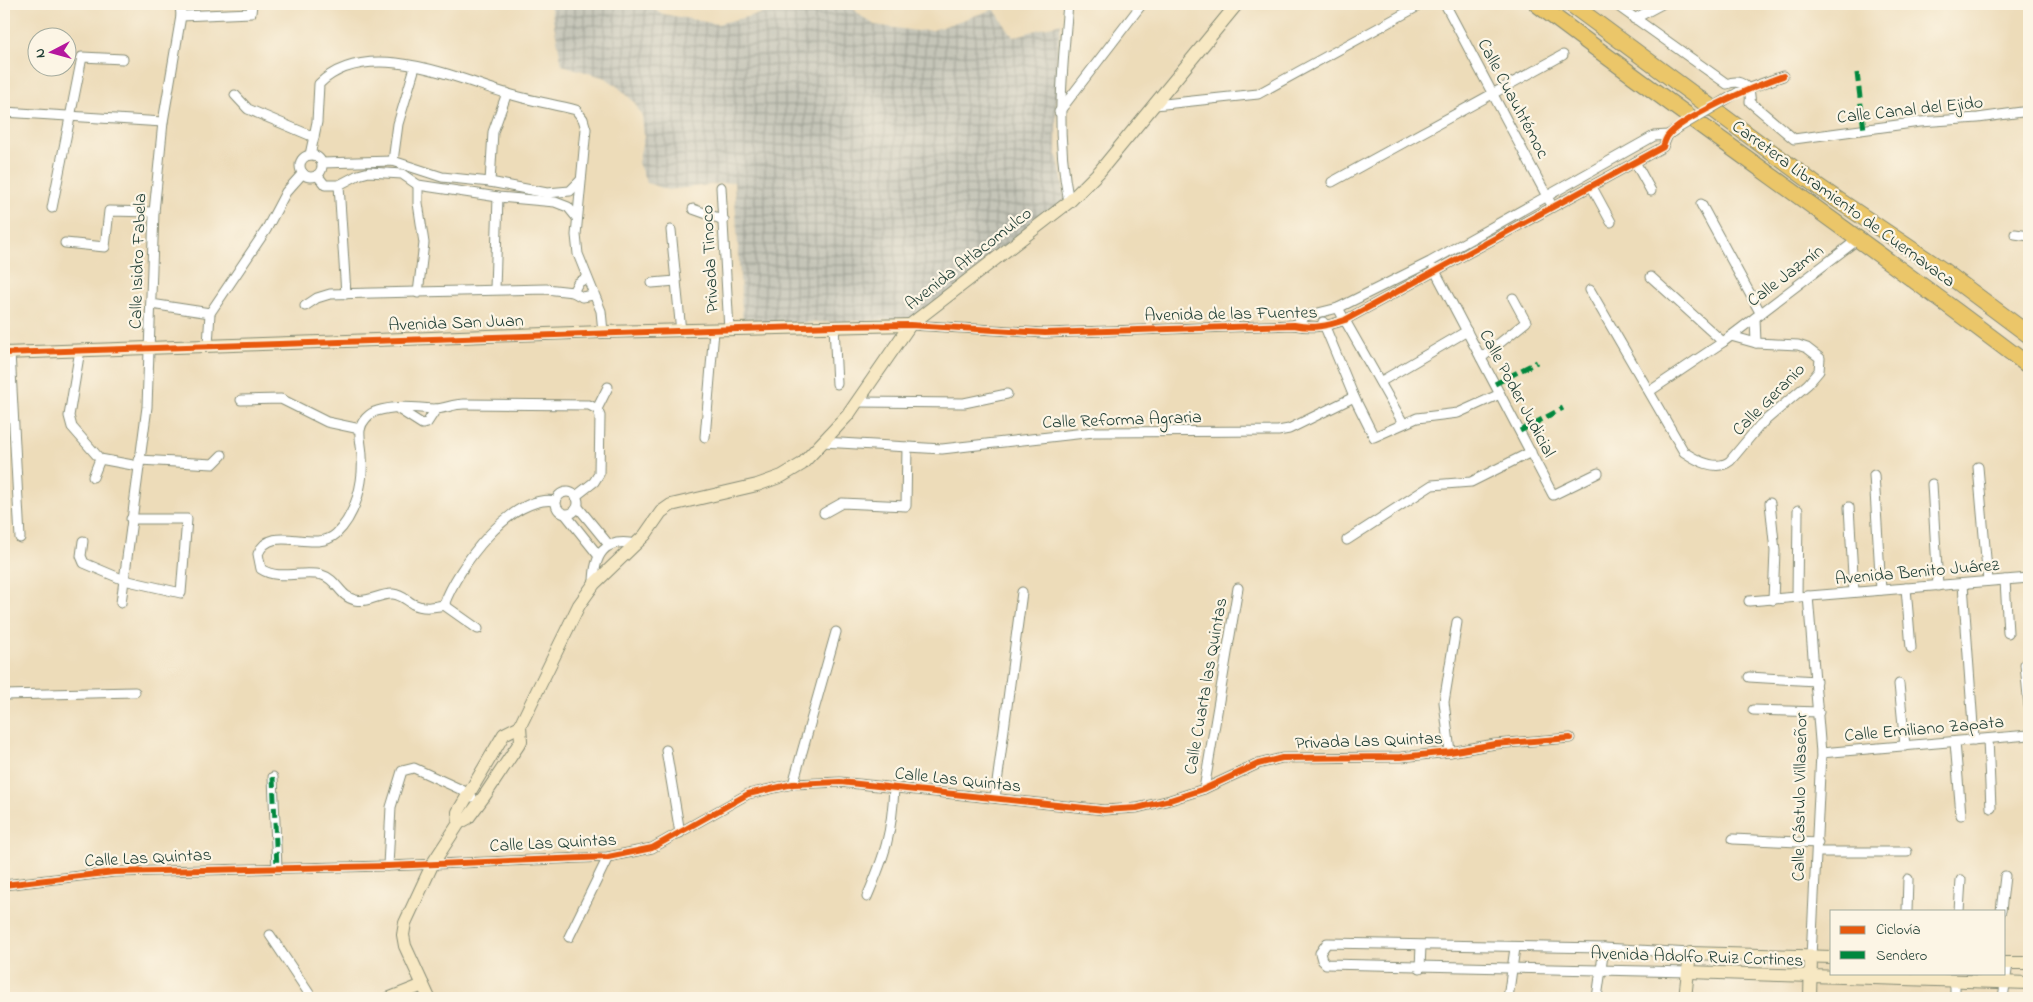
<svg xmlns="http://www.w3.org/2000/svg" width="2033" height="1002" font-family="'Indie Flower',sans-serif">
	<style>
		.industrial { fill: url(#industrial-grid) }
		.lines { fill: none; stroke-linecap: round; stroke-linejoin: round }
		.street-casing { stroke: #868c76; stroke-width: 11 }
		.secondary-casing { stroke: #868c76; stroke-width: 14 }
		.highway-casing { stroke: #868c76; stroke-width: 18 }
		.street { stroke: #fff; stroke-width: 9 }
		.secondary { stroke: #f7e8c3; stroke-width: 12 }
		.highway { stroke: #ebc669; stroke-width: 16 }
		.street-bridge-casing { stroke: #868c76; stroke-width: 11; stroke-linecap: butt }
		.street-bridge { stroke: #fff; stroke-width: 9 }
		.quiet { stroke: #00873e; stroke-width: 5; stroke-dasharray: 10 5; stroke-linecap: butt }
		.cycleway-casing { stroke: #fcf5e5; stroke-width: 9 }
		.cycleway { stroke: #e8590c; stroke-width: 6 }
		.labels { text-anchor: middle; stroke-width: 4.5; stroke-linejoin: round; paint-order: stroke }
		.street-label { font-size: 18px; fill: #1f3d34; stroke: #fcf5e5 }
	</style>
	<defs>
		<pattern id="industrial-grid" width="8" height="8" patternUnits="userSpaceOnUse" patternTransform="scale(1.25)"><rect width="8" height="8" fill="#c5c5b8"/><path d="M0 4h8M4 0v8" fill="none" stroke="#9fa196"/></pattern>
	</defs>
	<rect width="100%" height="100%" fill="#fcf5e5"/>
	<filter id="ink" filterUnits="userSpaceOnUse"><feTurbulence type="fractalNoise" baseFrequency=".02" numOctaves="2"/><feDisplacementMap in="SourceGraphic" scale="10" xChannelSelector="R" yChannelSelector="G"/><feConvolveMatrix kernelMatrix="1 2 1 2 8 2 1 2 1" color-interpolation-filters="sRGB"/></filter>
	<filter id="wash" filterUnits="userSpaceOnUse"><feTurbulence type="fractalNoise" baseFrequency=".0096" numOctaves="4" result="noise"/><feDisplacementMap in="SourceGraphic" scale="20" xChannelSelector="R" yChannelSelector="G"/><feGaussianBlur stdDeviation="1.12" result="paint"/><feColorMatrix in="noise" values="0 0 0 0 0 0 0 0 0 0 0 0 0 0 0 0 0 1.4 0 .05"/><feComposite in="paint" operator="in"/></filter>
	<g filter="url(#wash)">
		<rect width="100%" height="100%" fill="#eddcb9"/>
		<path class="industrial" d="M550 4H646L663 14 717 24 776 10 849 4 861 16 875 25 916 31 933 30 994 9 1013 37 1061 23 1057 60 1056 150 1067 202 917 319 743 325 734 182 668 190 647 183 638 163 644 136 642 116 634 102 618 87 606 78 562 65Z"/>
	</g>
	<g filter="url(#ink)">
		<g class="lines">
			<defs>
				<g id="street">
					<path d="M1068 4C1062 73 1055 133 1069 202"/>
					<path d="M1445 4 1550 202"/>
					<path d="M1615 4 1727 84C1741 78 1752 88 1750 102L1794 139 1920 122 1978 118 2029 111"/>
					<path d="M181 16 251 13 252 4"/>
					<path d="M1634 19 1662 4"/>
					<path d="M1744 90 1783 76"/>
					<path d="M235 95 248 109 314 137"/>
					<path d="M1155 105 1258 94 1422 4"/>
					<path d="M4 112 163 122"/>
					<path d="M1059 112 1142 4"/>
					<path d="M310 155 317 122 319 84C366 38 451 76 505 93 528 100 552 104 576 110L583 119 586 129 576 235 578 254 601 311 603 332"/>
					<circle cx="311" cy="166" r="11"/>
					<path d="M393 161 398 124 415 67"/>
					<path d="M1635 162 1651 191"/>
					<path d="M322 163 393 161 442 177 490 182 547 193 570 191 580 181"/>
					<path d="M317 175 325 185H339L358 175 369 172 402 174 418 185 498 197 555 202 568 207 577 218"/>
					<path d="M490 182 493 132 507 93"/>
					<path d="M1332 182 1563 55"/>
					<path d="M339 185 346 294"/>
					<path d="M418 185V203L424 243 418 293"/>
					<path d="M721 187 729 330"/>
					<path d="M1592 187 1611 222"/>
					<path d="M1701 204 1761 314"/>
					<path d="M52 208 82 57 123 59"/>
					<path d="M693 209 724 220"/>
					<path d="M671 230 681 332"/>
					<path d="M2015 234 2029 236"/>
					<path d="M65 243 105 247 109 211 154 212"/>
					<path d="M1434 269 1553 495 1598 473"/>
					<path d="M1651 277 1723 342"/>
					<path d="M652 283 676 281"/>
					<path d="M495 289 498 197"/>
					<path d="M1590 290 1684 452C1696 460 1716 472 1730 461L1760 425 1808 384 1819 371 1820 358 1807 348 1798 345 1756 343 1731 336"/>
					<path d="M573 292 578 283 586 278"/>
					<path d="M151 304 210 313"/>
					<path d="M305 306 317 298 330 294 546 289 573 292 582 297 593 295"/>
					<path d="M1338 308 1403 423"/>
					<path d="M1755 318 1756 343"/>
					<path d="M1323 322 1354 397 1374 437 1417 418 1458 413 1500 394"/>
					<path d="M910 325 1045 333 1294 325C1313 329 1327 326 1345 320L1663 147 1668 135 1678 128"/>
					<path d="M1294 325 1306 316 1338 308 1430 262 1654 136 1668 135"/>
					<path d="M834 326 837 384"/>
					<path d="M208 345 210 313 266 230 286 192 303 173"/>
					<path d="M80 350 69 416 72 427 100 459 138 466"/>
					<path d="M10 352 20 538"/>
					<path d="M1481 358 1526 322 1513 298"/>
					<path d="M1380 382 1467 331"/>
					<path d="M1650 391 1723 342 1857 240"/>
					<path d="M241 400 281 399 327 422 360 429"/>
					<path d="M858 402 964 403 1007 394"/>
					<path d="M397 408 422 424 427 423 436 409"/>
					<path d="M597 409 608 387"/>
					<path d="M705 437 714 331"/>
					<path d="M823 442 942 449 1094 432 1278 431 1289 429 1354 397"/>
					<path d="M139 460 213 464 222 455"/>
					<path d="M1978 467 1988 581"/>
					<path d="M1874 475 1881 590"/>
					<path d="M93 477 100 459"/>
					<path d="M1932 484 1938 586"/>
					<circle cx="567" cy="503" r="11"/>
					<path d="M1770 503 1775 551 1773 600"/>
					<path d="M578 507 609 545"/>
					<path d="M1849 507 1854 592"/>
					<path d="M824 513 842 503 906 506 907 447"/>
					<path d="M566 515 598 555"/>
					<path d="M1347 540 1432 485 1471 482 1531 452"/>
					<path d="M83 541 81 556 84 563 124 580 181 593 187 519H131"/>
					<path d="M2005 580 2008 633"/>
					<path d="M594 584C594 555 604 537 636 544"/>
					<path d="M1963 584 1974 740"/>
					<path d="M1906 588 1911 648"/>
					<path d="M1808 596 1821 753 1811 957"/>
					<path d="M1797 597 1798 510"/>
					<path d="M1749 601 2029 578"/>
					<path d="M121 603 147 407 154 212 163 122 181 16 180 4"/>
					<path d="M444 605C457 568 511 493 556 501"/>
					<path d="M478 629 444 605C434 607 423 609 413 604 406 600 402 595 393 594 380 593 369 603 355 600 340 597 337 579 322 575 302 570 279 581 261 569L258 554C271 522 314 554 336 534 356 515 364 482 362 456 362 448 359 438 360 430 361 422 369 413 377 411 396 405 415 408 434 409 444 409 453 404 464 404 505 404 547 405 589 405L597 409 600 416 599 474 594 482 576 496"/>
					<path d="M2025 664 2029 707"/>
					<path d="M1749 677 1816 681"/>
					<path d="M1899 684 1905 746"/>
					<path d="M4 695 135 692"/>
					<path d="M1753 710 1819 712"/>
					<path d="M1988 739 1991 808"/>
					<path d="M1955 742 1961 815"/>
					<path d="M666 750 680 833"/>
					<path d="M1450 752 1444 702 1457 622"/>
					<path d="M1821 753 2029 735"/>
					<path d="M273 777 277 868"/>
					<path d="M793 784 836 632"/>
					<path d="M1204 789 1238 588"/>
					<path d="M995 798 1022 592"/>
					<path d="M1733 839 1818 843"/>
					<path d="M1818 852H1907"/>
					<path d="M388 866 391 807 402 771 414 768 462 790 472 797"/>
					<path d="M4 885 114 872 388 866 608 857 652 848 748 794 793 784 840 782 1104 810 1137 808 1170 800 1204 789 1258 764 1282 758 1401 757 1450 752 1495 744 1570 738"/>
					<path d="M867 897C885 855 892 833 894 788"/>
					<path d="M1907 911 1908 879"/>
					<path d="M1959 911 1961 880"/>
					<path d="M2001 911 2005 876"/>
					<path d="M270 935 312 998"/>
					<path d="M569 937 608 857"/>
					<path d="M1420 968 1421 946"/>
					<path d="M1689 972 1326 964 1322 960 1320 953 1327 943 1604 948 1690 953"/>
					<path d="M1508 998 1515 948"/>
					<path d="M1597 998 1604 948"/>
					<path d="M1955 998V982"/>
					<path d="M2003 998 2008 963"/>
				</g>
				<g id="secondary">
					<path d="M4 353 603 332 910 325"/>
					<path d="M459 823 458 812 504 734 520 726"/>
					<path d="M2004 963H2029"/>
					<path d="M1689 972 2029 983"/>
					<path d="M390 998 423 985"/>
					<path d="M429 998 405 946 403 935 405 923 433 863 459 823 468 818 485 795 521 741 520 726 579 605 594 584 645 535 661 512 671 505 757 485 782 476 802 464 848 415 910 325 1069 202 1099 172 1237 4"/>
					<path d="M1685 998 1690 953 1832 957"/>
					<path d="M1810 998 1811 957"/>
				</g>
				<g id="highway">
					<path d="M1537 4C1699 127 1867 242 2029 366"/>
					<path d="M1571 4 1820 188 1942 270 2029 335"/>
				</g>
			</defs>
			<use href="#street" class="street-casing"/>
			<use href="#secondary" class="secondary-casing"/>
			<use href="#highway" class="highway-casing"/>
			<use href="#street" class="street"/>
			<use href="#secondary" class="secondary"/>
			<use href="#highway" class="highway"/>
			<defs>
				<path id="street-bridge" d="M1678 128 1739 92"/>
			</defs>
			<use href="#street-bridge" class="street-bridge-casing"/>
			<use href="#street-bridge" class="street-bridge"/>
			<g class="quiet">
				<path d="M1857 73 1864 130"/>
				<path d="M1495 384 1537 362"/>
				<path d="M1520 431 1563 408"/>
				<path d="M273 777 277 868"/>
			</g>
			<defs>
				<g id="cycleway">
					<path d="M4 353 834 326 910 325 1045 333 1294 325C1313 329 1327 326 1345 320L1663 147C1664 144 1665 140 1667 137 1679 118 1760 84 1783 76"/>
					<path d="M4 885 114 872 388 866 608 857 652 848 748 794 793 784 840 782 1104 810 1137 808 1170 800 1204 789 1258 764 1282 758 1401 757 1450 752 1495 744 1570 738"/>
				</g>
			</defs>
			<use href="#cycleway" class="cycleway-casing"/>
			<use href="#cycleway" class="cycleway"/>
		</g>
	</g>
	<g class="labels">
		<g class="street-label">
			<text transform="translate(1514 98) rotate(62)" y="6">Calle Cuauhtémoc</text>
			<text transform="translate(1910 109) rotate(-6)" y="6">Calle Canal del Ejido</text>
			<text transform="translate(1844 203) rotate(36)" y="6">Carretera Libramiento de Cuernavaca</text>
			<text transform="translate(968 258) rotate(-38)" y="6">Avenida Atlacomulco</text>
			<text transform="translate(709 259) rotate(-93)" y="6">Privada Tinoco</text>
			<text transform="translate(137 261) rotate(-88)" y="6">Calle Isidro Fabela</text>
			<text transform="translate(1785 275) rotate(-37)" y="6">Calle Jazmín</text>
			<text transform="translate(1231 313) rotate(-1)" y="6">Avenida de las Fuentes</text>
			<text transform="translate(456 322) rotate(-2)" y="6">Avenida San Juan</text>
			<text transform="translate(1518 393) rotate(62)" y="6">Calle Poder Judicial</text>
			<text transform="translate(1768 399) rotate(-45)" y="6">Calle Geranio</text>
			<text transform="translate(1122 419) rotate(-2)" y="6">Calle Reforma Agraria</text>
			<text transform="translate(1917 571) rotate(-5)" y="6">Avenida Benito Juárez</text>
			<text transform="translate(1205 686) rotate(-80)" y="6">Calle Cuarta las Quintas</text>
			<text transform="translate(1924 728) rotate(-5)" y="6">Calle Emiliano Zapata</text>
			<text transform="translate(1369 740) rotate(-2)" y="6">Privada Las Quintas</text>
			<text transform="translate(958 779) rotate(6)" y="6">Calle Las Quintas</text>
			<text transform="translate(1799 797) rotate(-89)" y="6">Calle Cástulo Villaseñor</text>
			<text transform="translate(553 842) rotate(-3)" y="6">Calle Las Quintas</text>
			<text transform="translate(148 857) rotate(-3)" y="6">Calle Las Quintas</text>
			<text transform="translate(1697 956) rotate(2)" y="6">Avenida Adolfo Ruiz Cortines</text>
		</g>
	</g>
	<rect width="2033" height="1002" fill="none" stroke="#fcf5e5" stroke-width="20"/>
	<rect x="1830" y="910" width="175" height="65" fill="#fcf5e5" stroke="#a4ab9e"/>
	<rect x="1840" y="926" width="25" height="8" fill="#e8590c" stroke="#a4ab9e"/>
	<text x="1876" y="934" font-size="15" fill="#1f3d34">Ciclovía</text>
	<rect x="1840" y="951" width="25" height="8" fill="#00873e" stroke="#a4ab9e"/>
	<text x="1876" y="960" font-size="15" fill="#1f3d34">Sendero</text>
	<g transform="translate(52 52) rotate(264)"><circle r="24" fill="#fcf5e5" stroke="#a4ab9e"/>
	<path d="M0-4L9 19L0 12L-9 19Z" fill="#b5179e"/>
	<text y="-8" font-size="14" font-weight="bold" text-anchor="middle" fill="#1f3d34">N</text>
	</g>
</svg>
